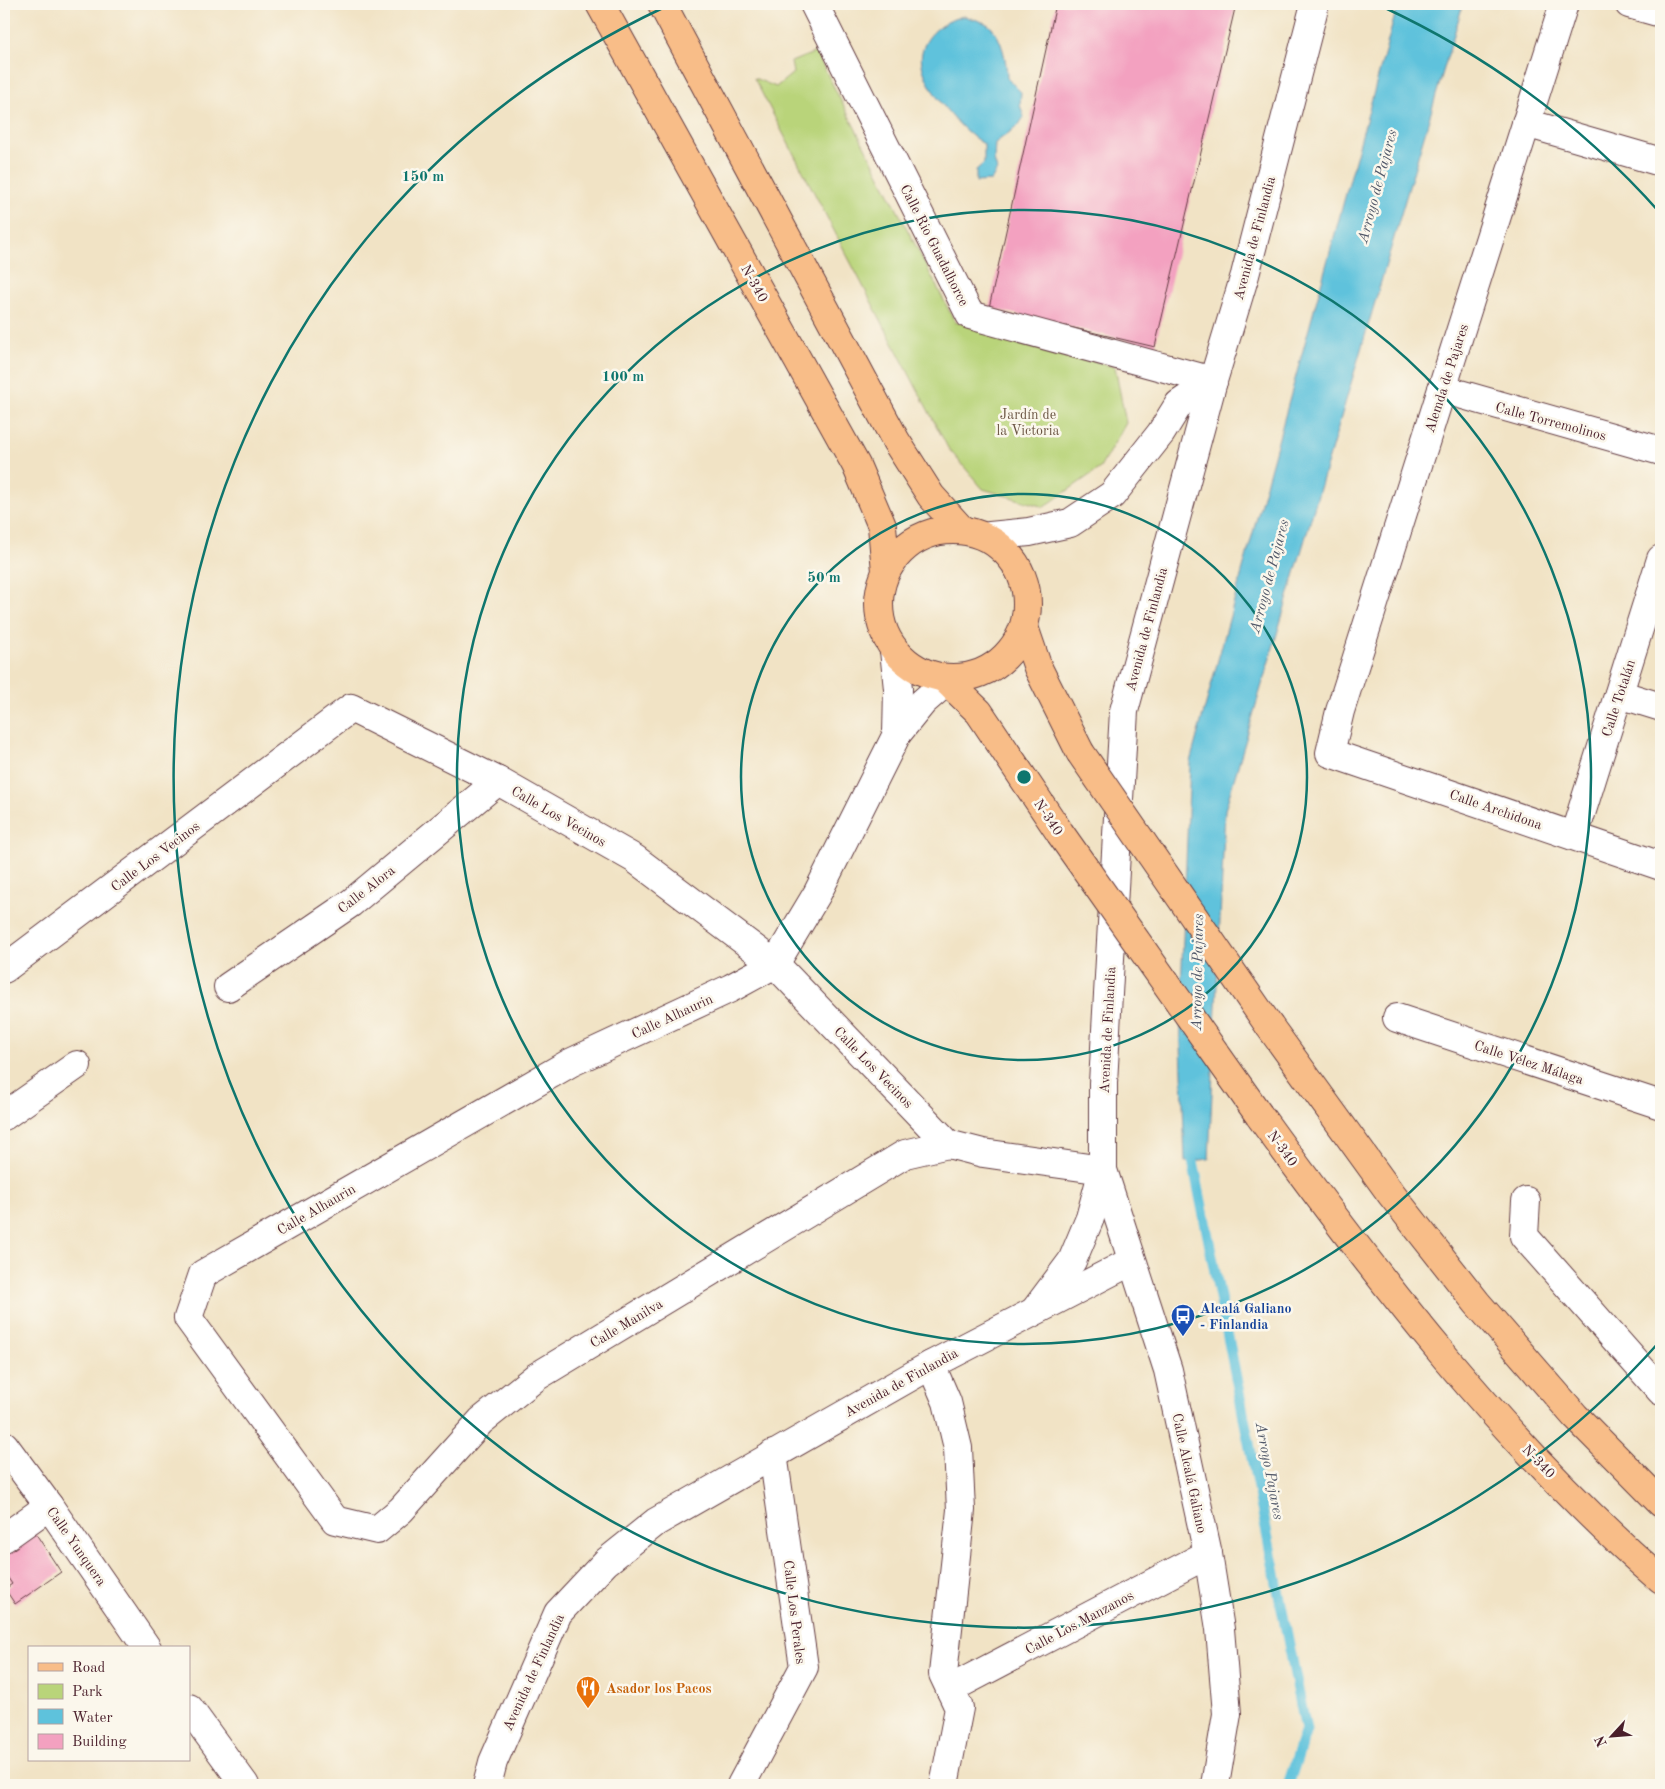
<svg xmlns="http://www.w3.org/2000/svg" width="1665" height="1789" font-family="'Old Standard TT',serif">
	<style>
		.green { fill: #b9d47a; stroke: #827a52 }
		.water { fill: #5ec2dc; stroke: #547084 }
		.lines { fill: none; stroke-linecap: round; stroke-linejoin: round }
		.stream { stroke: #5ec2dc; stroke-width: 11 }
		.building { fill: #f3a1c0 }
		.minor-casing { stroke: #633c42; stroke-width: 30 }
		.major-casing { stroke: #633c42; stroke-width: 30 }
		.minor { stroke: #fff; stroke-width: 28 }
		.major { stroke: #f8bd88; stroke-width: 28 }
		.major-bridge-casing { stroke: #633c42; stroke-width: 30; stroke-linecap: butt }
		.major-bridge { stroke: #f8bd88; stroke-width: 28 }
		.ring { fill: none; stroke: #0f766e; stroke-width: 2.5 }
		.labels { text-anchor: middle; stroke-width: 5; stroke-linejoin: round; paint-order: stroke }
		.street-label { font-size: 14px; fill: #4a1f2b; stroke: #fbf7ec }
		.park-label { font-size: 14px; fill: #6b5543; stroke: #fbf7ec }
		.transit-label { font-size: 14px; font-weight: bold; fill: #164399; stroke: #fbf7ec; text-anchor: start }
		.food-label { font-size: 14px; font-weight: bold; fill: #c56008; stroke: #fbf7ec; text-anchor: start }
		.water-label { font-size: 15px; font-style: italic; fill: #515869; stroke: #fbf7ec }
		.centre { fill: #0f766e; stroke: #fbf7ec; stroke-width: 2.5 }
		.ring-label { font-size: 15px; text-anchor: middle; font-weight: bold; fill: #0f766e; stroke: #fbf7ec; stroke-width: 5; stroke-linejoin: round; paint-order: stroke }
	</style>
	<rect width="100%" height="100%" fill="#fbf7ec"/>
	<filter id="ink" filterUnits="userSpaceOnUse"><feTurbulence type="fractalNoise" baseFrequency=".02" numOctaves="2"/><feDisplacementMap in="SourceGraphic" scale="10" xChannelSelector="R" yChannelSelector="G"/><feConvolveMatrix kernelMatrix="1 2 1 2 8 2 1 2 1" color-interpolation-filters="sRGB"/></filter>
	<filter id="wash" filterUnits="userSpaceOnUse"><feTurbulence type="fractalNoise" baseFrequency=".0096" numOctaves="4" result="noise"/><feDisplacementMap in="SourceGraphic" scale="20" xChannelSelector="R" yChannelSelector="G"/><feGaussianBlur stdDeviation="1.12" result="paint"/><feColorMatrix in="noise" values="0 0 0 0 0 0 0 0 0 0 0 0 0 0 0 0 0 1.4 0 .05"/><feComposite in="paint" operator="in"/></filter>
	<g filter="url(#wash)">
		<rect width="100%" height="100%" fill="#f1e3c5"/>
		<path class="green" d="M816 52 955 322 1115 367 1126 423 1100 468 1044 507 983 489 948 448 754 78 776 87 793 73 791 62Z"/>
		<g class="water">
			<path d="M1398 4H1463L1225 810 1209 1159 1185 1162 1180 1015 1190 762Z"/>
			<path d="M964 16C972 19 984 21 990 26 1002 37 1007 62 1007 78L1021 92 1020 105 1024 117 1018 126 995 143 994 160 997 170 991 181 976 182V170L984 163V144C961 132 915 79 922 52 927 32 946 20 964 16Z"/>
		</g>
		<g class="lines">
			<path class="stream" d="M1193 1161 1306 1730 1288 1785"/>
		</g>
		<g id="blocks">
			<g class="building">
				<path d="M1056 4H1236L1155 347 989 308Z"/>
				<path d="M32 1528 61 1572 15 1604 5 1589 12 1584 4 1572V1547Z"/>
			</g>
		</g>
	</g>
	<g filter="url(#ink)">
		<use href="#blocks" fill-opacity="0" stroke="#633c42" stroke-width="1"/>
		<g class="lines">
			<defs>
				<g id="minor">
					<path d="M814 4 970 315 1213 381"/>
					<path d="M1564 4 1340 711 1330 753 1661 866"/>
					<path d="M1629 4 1661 13"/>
					<path d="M1526 123 1661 162"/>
					<path d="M1442 389 1661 451"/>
					<path d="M990 536 1029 532 1070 523 1112 495 1161 433 1179 404 1213 381"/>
					<path d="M894 650 898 689 897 734"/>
					<path d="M947 681 923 702 897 734 817 894 775 964 731 988 570 1063 203 1274 188 1318 335 1520 377 1530 401 1510 481 1421 536 1377 905 1154 948 1144"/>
					<path d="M1619 694 1661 707"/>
					<path d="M1574 836 1661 559"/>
					<path d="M4 969 351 708 498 781 635 859 775 964 948 1144 983 1153 1103 1170"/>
					<path d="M228 987 351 903 498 781"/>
					<path d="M1397 1018 1661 1105"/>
					<path d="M4 1116 77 1065"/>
					<path d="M1103 1170 1168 1370 1208 1554 1220 1629 1227 1714 1215 1785"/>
					<path d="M1526 1201 1524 1236 1661 1391"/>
					<path d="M1036 1309 1072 1261 1090 1218 1103 1170V1083L1124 711 1213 381 1245 275 1315 4"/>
					<path d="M931 1365 947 1402 958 1448 961 1510 943 1674 959 1708 944 1785"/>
					<path d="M4 1445 49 1506 147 1648"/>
					<path d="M4 1538 49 1506"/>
					<path d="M950 1689 1208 1554"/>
					<path d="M189 1708 245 1785"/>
					<path d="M487 1785 493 1762 558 1613 606 1562 656 1522 931 1365 1132 1261"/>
					<path d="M741 1785 804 1667 773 1454"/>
				</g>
				<g id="major">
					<path d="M600 4 856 465 882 526 886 571"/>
					<path d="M662 4 896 441 931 496 961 529"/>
					<circle cx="953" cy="604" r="74"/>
					<path d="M1024 627 1038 668 1080 752"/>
					<path d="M947 681 979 712 1060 833"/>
					<path d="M1270 1027 1391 1194 1477 1303 1575 1416 1661 1503"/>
					<path d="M1259 1115C1379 1281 1506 1445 1661 1580"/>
				</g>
			</defs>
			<use href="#minor" class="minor-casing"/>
			<use href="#major" class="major-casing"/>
			<use href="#minor" class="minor"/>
			<use href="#major" class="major"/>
			<defs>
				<g id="major-bridge">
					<path d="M1080 752 1270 1027"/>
					<path d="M1060 833 1259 1115"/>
				</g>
			</defs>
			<use href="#major-bridge" class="major-bridge-casing"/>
			<use href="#major-bridge" class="major-bridge"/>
		</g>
	</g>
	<g class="ring">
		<circle cx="1024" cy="777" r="283"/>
		<circle cx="1024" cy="777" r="567"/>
		<path d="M1661 1340A850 850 0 1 1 665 7M1383 7A850 850 0 0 1 1661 214"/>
	</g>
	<defs>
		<symbol id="bus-pin" viewBox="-11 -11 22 30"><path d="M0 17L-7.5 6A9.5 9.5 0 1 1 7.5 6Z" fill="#1a4fb4" stroke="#fbf7ec"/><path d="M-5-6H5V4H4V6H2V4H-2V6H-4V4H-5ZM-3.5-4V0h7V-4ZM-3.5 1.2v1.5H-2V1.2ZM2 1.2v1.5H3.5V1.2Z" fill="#fff"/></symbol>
		<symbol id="restaurant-pin" viewBox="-11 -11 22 30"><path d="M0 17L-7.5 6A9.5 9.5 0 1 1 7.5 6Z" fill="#e8710a" stroke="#fbf7ec"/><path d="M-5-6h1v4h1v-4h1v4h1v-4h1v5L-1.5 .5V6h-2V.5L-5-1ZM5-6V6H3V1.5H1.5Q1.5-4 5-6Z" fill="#fff"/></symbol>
	</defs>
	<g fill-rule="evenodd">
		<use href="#bus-pin" x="1169" y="1302" width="28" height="38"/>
		<use href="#restaurant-pin" x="574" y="1674" width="28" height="38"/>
	</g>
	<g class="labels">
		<g class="street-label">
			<text transform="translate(1254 238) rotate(-75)" y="5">Avenida de Finlandia</text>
			<text transform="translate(935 245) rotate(63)" y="5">Calle Rio Guadalhorce</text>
			<text transform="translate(755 283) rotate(61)" y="5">N-340</text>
			<text transform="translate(1446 378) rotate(-72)" y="5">Alemda de Pajares</text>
			<text transform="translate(1551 421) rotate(15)" y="5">Calle Torremolinos</text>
			<text transform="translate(1146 629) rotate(-75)" y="5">Avenida de Finlandia</text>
			<text transform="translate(1618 698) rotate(-72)" y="5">Calle Totalán</text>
			<text transform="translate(1496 809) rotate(19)" y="5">Calle Archidona</text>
			<text transform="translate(559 816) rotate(30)" y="5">Calle Los Vecinos</text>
			<text transform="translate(1049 817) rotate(56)" y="5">N-340</text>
			<text transform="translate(155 856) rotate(-37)" y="5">Calle Los Vecinos</text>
			<text transform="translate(366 889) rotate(-38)" y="5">Calle Alora</text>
			<text transform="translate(672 1016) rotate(-25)" y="5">Calle Alhaurin</text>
			<text transform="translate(1107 1030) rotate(-87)" y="5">Avenida de Finlandia</text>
			<text transform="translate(1529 1062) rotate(18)" y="5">Calle Vélez Málaga</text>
			<text transform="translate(874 1067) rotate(46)" y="5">Calle Los Vecinos</text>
			<text transform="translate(1283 1148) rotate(54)" y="5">N-340</text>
			<text transform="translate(316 1209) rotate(-30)" y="5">Calle Alhaurin</text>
			<text transform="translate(626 1323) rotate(-31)" y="5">Calle Manilva</text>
			<text transform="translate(901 1382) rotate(-29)" y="5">Avenida de Finlandia</text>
			<text transform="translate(1539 1461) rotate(46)" y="5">N-340</text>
			<text transform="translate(1190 1473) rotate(78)" y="5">Calle Alcalá Galiano</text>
			<text transform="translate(77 1546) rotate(55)" y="5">Calle Yunquera</text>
			<text transform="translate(795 1612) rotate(83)" y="5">Calle Los Perales</text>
			<text transform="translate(1079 1622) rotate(-28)" y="5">Calle Los Manzanos</text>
			<text transform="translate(533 1672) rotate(-65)" y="5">Avenida de Finlandia</text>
		</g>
		<g class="park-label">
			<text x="1028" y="419">Jardín de<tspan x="1028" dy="16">la Victoria</tspan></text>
		</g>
		<g class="transit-label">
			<text x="1200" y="1313">Alcalá Galiano<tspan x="1200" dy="16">- Finlandia</tspan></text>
		</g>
		<g class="food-label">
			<text x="606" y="1693">Asador los Pacos</text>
		</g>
		<g class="water-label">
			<text transform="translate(1377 186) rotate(-75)" y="5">Arroyo de Pajares</text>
			<text transform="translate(1269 576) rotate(-75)" y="5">Arroyo de Pajares</text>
			<text transform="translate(1197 972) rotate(-89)" y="5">Arroyo de Pajares</text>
			<text transform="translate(1270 1471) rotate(79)" y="5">Arroyo Pajares</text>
		</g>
	</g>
	<circle cx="1024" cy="777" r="8" class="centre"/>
	<g class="ring-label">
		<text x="423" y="181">150 m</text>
		<text x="623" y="381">100 m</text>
		<text x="824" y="582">50 m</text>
	</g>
	<rect width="1665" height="1789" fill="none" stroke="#fbf7ec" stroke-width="20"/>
	<rect x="28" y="1646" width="162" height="115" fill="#fbf7ec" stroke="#b4a19f"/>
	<rect x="38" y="1663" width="25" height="8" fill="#f8bd88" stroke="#b4a19f"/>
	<text x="72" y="1672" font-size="15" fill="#4a1f2b">Road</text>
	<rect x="38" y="1684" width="25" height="15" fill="#b9d47a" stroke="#b4a19f"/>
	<text x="72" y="1696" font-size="15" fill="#4a1f2b">Park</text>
	<rect x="38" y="1709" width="25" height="15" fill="#5ec2dc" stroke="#b4a19f"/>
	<text x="72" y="1722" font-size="15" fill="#4a1f2b">Water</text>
	<rect x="38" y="1734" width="25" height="15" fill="#f3a1c0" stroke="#b4a19f"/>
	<text x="72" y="1746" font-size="15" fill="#4a1f2b">Building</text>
	<g transform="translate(1612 1736) rotate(244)" stroke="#fbf7ec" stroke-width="4" paint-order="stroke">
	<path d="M0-4L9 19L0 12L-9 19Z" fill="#4a1f2b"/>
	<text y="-8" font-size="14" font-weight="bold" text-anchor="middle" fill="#4a1f2b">N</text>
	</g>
</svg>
